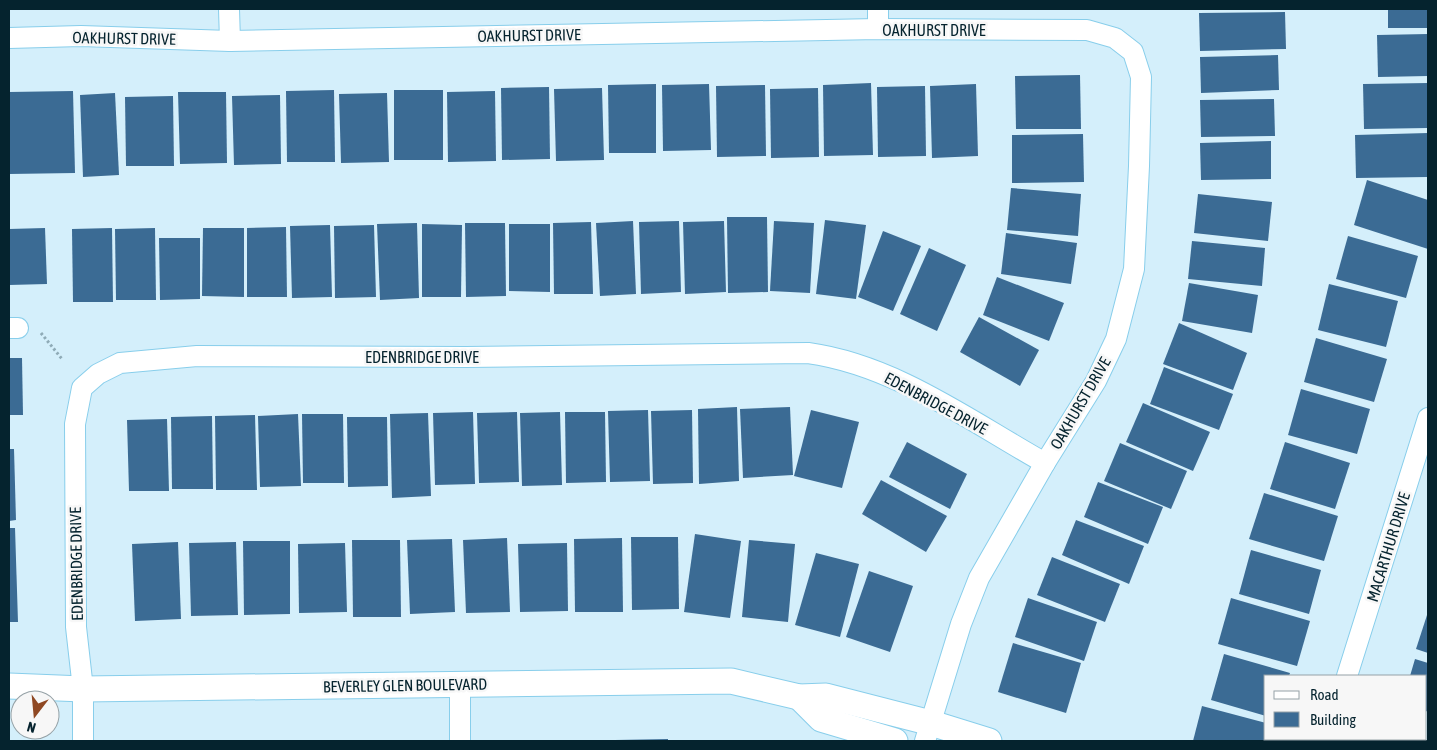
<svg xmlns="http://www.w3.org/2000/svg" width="1437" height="750" font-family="'Asap Condensed',sans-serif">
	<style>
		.building { fill: #3b6b94 }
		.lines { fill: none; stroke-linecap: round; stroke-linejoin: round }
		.minor-casing { stroke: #88ceeb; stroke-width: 22 }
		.tertiary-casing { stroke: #88ceeb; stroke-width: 27 }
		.path { stroke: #8fabb7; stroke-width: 3; stroke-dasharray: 2.5 2.5; stroke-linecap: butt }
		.minor { stroke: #fff; stroke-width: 20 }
		.tertiary { stroke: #fff; stroke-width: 25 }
		.labels { text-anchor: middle; stroke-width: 5; stroke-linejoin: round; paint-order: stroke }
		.street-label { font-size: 16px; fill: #05232e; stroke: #f7f7f7 }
	</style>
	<rect width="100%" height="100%" fill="#d4effb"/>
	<g class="building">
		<rect x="1388" y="9" width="40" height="19"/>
		<path d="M1285 12 1286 49 1200 51 1199 13Z"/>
		<path d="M1428 34V76L1378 77 1377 35Z"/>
		<path d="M1278 55 1279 90 1201 93 1200 57Z"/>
		<path d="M1080 75 1081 129H1016L1015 76Z"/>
		<path d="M871 83 873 155 824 156 823 85Z"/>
		<path d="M1428 83V128L1364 129 1363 84Z"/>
		<path d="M656 84V153H609L608 85Z"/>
		<path d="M709 84 711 150 663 151 662 85Z"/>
		<path d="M976 84 978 156 932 158 930 86Z"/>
		<path d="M765 85 766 156 717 157 716 86Z"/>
		<path d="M925 86 926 156 878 157 877 87Z"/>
		<path d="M549 87 550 159 502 160 501 88Z"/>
		<path d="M602 88 604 160 556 161 554 89Z"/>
		<path d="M818 88 819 157 771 158 770 89Z"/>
		<path d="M334 90 335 162H287L286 91Z"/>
		<rect x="394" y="90" width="49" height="70"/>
		<path d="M73 91 75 173 9 174V92Z"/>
		<path d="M495 91 496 161 448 162 447 92Z"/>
		<path d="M178 92H226L227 163 180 164Z"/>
		<path d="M115 93 119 175 83 177 80 95Z"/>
		<path d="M387 93 389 162 341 163 339 94Z"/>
		<path d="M280 95 281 164 234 165 232 96Z"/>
		<path d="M173 96 174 166H126L125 97Z"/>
		<path d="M1274 99 1275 136 1201 137 1200 100Z"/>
		<path d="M1428 133V177L1356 178 1355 135Z"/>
		<path d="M1083 134 1084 182 1012 183V135Z"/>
		<path d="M1271 141V179L1201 180 1200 143Z"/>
		<path d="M1367 180 1428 200V249L1354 225Z"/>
		<path d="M1011 188 1081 194 1078 236 1007 230Z"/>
		<path d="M1198 194 1272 202 1268 241 1194 233Z"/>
		<path d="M727 217H767L768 292 728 293Z"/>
		<path d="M825 220 866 225 856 299 816 294Z"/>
		<path d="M633 221 636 294 600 296 596 223Z"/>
		<path d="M679 221 681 292 641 294 639 222Z"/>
		<path d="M724 221 726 292 685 294 683 222Z"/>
		<path d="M774 221 814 223 810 293 770 291Z"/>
		<path d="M591 222 593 294H554L553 223Z"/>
		<path d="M417 223 419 298 380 300 377 224Z"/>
		<path d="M465 223H505L506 296 466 297Z"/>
		<path d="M422 224 462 225 461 297H422Z"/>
		<path d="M509 224H550V292L509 291Z"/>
		<path d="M330 225 332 297 292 298 290 226Z"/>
		<path d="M374 225 376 297 335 298 334 226Z"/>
		<path d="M286 227 287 297H247V228Z"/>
		<path d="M45 228 47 284 9 285V229Z"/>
		<path d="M112 228 113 302H73L72 229Z"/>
		<path d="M155 228 156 300H116L115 229Z"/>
		<path d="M203 228H244V297L202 296Z"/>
		<path d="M883 231 921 246 893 311 858 297Z"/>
		<path d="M1006 233 1077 243 1071 284 1001 274Z"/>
		<path d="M1348 236 1418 256 1406 298 1336 279Z"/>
		<path d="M159 238H200V299L160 300Z"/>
		<path d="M1192 241 1265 248 1262 286 1188 279Z"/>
		<path d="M929 248 966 265 937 331 900 314Z"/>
		<path d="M997 277 1064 303 1049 341 983 315Z"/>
		<path d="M1189 283 1258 295 1252 333 1182 321Z"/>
		<path d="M1329 284 1398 301 1386 347 1318 330Z"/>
		<path d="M979 317 1039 350 1020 386 960 352Z"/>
		<path d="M1179 323 1247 353 1233 390 1163 364Z"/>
		<path d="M1316 338 1387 359 1374 402 1304 382Z"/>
		<path d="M9 358H22L23 415H9Z"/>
		<path d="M1164 367 1233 394 1219 430 1150 404Z"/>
		<path d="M1301 389 1370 409 1357 454 1288 435Z"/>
		<path d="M1143 403 1210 432 1193 471 1126 442Z"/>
		<path d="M737 407 739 481 699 484 698 409Z"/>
		<path d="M790 407 793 475 743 478 740 409Z"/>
		<path d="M648 410 650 481 610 482 608 411Z"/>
		<path d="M692 410 693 483 653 484 651 411Z"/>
		<path d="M811 410 859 422 842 488 794 476Z"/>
		<path d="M473 412 475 484 435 485 433 413Z"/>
		<path d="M517 412 519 482 479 483 477 413Z"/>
		<path d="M560 412 562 485 522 486 520 413Z"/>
		<path d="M565 412H605L606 482 566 483Z"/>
		<path d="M428 413 431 496 392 498 390 414Z"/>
		<path d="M298 414 301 486 260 487 258 416Z"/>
		<path d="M302 414H343L344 483H303Z"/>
		<path d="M255 415 257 490H216L215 416Z"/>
		<path d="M212 416 213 489H172L171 417Z"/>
		<path d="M347 417H387L388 486 348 487Z"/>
		<path d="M167 419 169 491H129L127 420Z"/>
		<path d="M907 442 967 474 950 509 889 477Z"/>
		<path d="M1285 442 1350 463 1335 509 1270 489Z"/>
		<path d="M1120 443 1187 471 1171 509 1104 481Z"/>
		<path d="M9 449H14L16 520 9 521Z"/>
		<path d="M881 480 947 516 926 552 862 514Z"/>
		<path d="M1098 482 1163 507 1148 544 1084 517Z"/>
		<path d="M1264 493 1338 516 1324 561 1249 539Z"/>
		<path d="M1076 520 1144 546 1129 584 1062 555Z"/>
		<path d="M9 528H15L18 622H9Z"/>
		<path d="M695 534 741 541 730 618 684 612Z"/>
		<path d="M631 537H678L679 609 632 610Z"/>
		<path d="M507 538 510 612 466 613 463 540Z"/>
		<path d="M622 538 623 612H575L574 539Z"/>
		<path d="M452 539 455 612 410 614 407 540Z"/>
		<path d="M352 540H400L401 617H353Z"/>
		<path d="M749 540 795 544 788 622 742 617Z"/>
		<path d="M243 541H290V614L244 615Z"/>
		<path d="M178 542 181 619 135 621 132 544Z"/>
		<path d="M236 542 238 615 191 616 189 543Z"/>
		<path d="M345 543 347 612 299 613 298 544Z"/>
		<path d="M567 543 568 611 520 612 518 544Z"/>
		<path d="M1251 550 1321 570 1309 614 1239 594Z"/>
		<path d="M816 553 859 564 840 637 795 625Z"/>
		<path d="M1052 557 1120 584 1105 622 1037 595Z"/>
		<path d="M869 571 913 586 890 652 846 637Z"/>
		<path d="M1028 598 1097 622 1084 661 1015 637Z"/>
		<path d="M1231 598 1310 621 1297 666 1218 644Z"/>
		<path d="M1428 612V653L1416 649Z"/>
		<path d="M1013 643 1081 663 1066 713 998 692Z"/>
		<path d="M1224 654 1290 673 1289 676H1266V716L1211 700Z"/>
		<path d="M1415 659 1428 663V712L1426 711V676H1410Z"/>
		<path d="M1202 706 1266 723 1264 741H1193Z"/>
		<path d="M668 739V741H615V740Z"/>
		<path d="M1390 739H1414L1421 741H1390Z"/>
	</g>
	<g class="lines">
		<defs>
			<g id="minor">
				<path d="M229 9 230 41"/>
				<path d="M878 29V9"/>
				<path d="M9 38 81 36 230 41 878 29 1087 30 1115 38 1133 52 1141 77 1139 166 1134 269 1116 339 1096 381 1045 463 979 578 961 624 925 741"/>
				<path d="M9 328H18"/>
				<path d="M1347 676 1428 418"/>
				<path d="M460 684V741"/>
				<path d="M83 741V689L76 627 75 424 82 388 98 374 120 363 197 356 466 357 808 353C895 365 970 421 1045 463"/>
				<path d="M1327 741 1328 739"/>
			</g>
			<g id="tertiary">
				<path d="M9 686 83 689 731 681 799 697 826 696 931 723 989 741"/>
				<path d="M799 697 821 719 895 741"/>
			</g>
		</defs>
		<use href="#minor" class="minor-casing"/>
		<use href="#tertiary" class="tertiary-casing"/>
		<path class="path" d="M41 333 62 359"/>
		<use href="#minor" class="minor"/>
		<use href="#tertiary" class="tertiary"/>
	</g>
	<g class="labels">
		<g class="street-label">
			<text x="934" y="36">OAKHURST DRIVE</text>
			<text transform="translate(529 35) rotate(-1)" y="6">OAKHURST DRIVE</text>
			<text transform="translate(124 38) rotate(1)" y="6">OAKHURST DRIVE</text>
			<text x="422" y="363">EDENBRIDGE DRIVE</text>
			<text transform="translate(936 403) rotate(28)" y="6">EDENBRIDGE DRIVE</text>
			<text transform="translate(1080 403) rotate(-60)" y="6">OAKHURST DRIVE</text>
			<text transform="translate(1388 547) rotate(-73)" y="6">MACARTHUR DRIVE</text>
			<text transform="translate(76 564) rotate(-91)" y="6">EDENBRIDGE DRIVE</text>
			<text transform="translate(405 685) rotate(-1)" y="6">BEVERLEY GLEN BOULEVARD</text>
		</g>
	</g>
	<rect width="1437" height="750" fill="none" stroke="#05232e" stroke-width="20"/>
	<rect x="1264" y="675" width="162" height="65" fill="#f7f7f7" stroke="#96a2a7"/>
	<rect x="1274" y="691" width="25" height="8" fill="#ffffff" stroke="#96a2a7"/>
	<text x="1310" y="700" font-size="15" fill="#05232e">Road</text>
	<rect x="1274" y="712" width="25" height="15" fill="#3b6b94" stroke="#96a2a7"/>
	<text x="1310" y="725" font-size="15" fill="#05232e">Building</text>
	<g transform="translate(35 715) rotate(196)"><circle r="24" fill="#f7f7f7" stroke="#96a2a7"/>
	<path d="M0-4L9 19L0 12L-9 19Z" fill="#8f4823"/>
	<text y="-8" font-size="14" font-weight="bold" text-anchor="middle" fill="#05232e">N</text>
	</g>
</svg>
